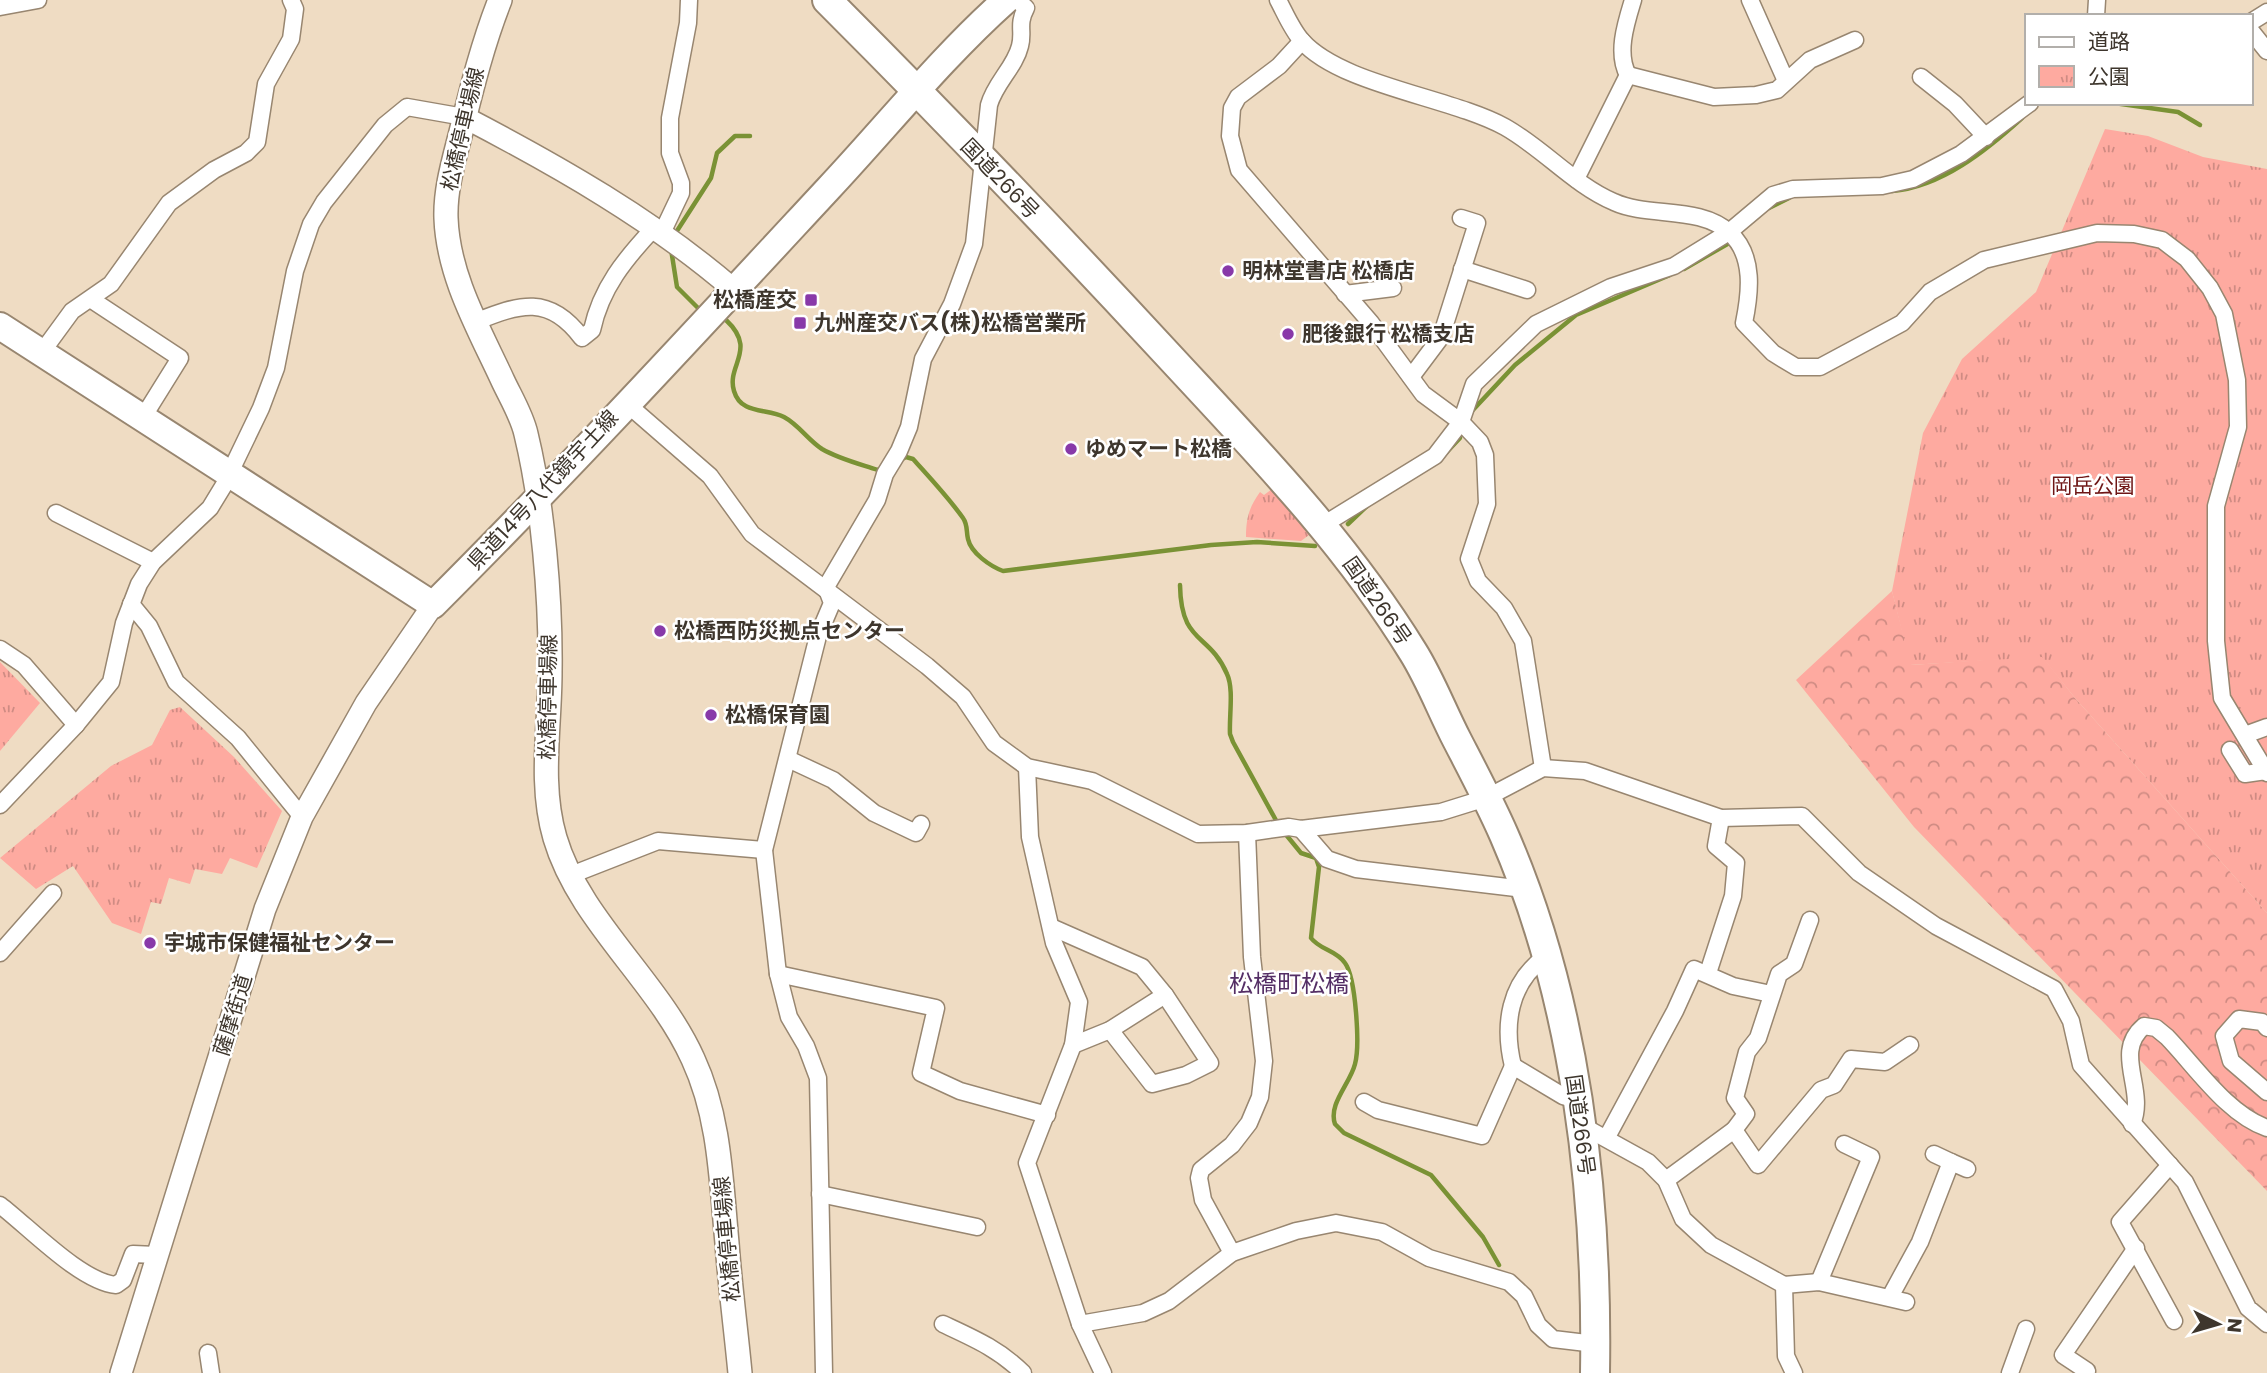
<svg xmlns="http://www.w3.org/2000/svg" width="2267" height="1373" font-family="Poppins,'Noto Sans JP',sans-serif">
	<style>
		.forest { fill: url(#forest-crowns) }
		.park { fill: url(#park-tufts) }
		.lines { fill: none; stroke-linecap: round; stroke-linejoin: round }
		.stream { stroke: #7a9235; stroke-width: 4.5 }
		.minor-casing { stroke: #988670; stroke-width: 19 }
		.tertiary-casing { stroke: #988670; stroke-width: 24 }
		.secondary-casing { stroke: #988670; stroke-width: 26 }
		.primary-casing { stroke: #988670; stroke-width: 30 }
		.trunk-casing { stroke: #988670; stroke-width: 32 }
		.minor { stroke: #fff; stroke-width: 16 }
		.tertiary { stroke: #fff; stroke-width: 21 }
		.secondary { stroke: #fff; stroke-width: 23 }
		.primary { stroke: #fff; stroke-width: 26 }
		.trunk { stroke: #fff; stroke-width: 28 }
		.poi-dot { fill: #8839a9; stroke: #fff; stroke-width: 2.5 }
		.labels { text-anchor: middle; stroke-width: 5; stroke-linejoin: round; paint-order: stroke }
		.street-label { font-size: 21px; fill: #3e362d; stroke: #fff }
		.poi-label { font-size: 21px; font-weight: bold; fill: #3e362d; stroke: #fff; text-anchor: start }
		.park-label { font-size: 21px; fill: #6e1615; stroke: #fff }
		.quarter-label { font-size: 24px; fill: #542e65; stroke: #fff }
	</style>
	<defs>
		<pattern id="forest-crowns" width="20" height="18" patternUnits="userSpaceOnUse" patternTransform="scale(1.75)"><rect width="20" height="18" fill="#feaaa0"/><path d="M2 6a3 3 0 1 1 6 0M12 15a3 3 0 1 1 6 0" fill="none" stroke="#cf8b83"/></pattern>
		<pattern id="park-tufts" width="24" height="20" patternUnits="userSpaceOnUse" patternTransform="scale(1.75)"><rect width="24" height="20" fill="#feaaa0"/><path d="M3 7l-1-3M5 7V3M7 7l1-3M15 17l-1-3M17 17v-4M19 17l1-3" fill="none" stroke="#cf8b83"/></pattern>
	</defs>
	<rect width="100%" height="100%" fill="#efdcc3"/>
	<path class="forest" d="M1892 591 1911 665 2042 656 2075 698 2267 913V1191L1914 827 1796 680Z"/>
	<g class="park">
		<path d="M2105 129 2148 136 2203 157 2267 169V913L2075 698 2042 657 1910 665 1892 591 1923 433 1962 359 2036 292Z"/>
		<path d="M1272 489 1309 535 1301 541 1246 537C1246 519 1249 507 1260 492L1264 495Z"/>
		<path d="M0 662 40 703 0 751Z"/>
		<path d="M180 707 234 757 282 811 257 868 230 858 222 874 195 869 190 884 169 878 161 904 151 902 141 934 112 923 73 866 36 889 0 858 111 766 152 745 170 710Z"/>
	</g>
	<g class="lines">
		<g class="stream">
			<path d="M2114 103 2178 112 2200 125"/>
			<path d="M1892 191C1941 187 1987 150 2022 118"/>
			<path d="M1769 208 1789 198"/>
			<path d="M675 234 711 178 717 153 735 136H750"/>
			<path d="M671 249 677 287 699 309"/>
			<path d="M1684 269 1731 242"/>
			<path d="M726 320C758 350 726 365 734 391 741 415 767 408 784 417 799 425 808 440 822 449 839 459 860 464 878 470L882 468"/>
			<path d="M1472 411 1515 365 1576 315 1670 275"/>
			<path d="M1444 455 1460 438"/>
			<path d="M900 460 906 457 913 459C930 478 948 497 963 518 968 525 966 531 968 539 971 553 990 566 1003 571L1211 545 1257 542 1315 546"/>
			<path d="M1348 524 1367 506"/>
			<path d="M1180 585C1181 645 1209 632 1227 674 1234 689 1229 716 1230 734L1233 742 1278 824"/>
			<path d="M1283 831 1301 853 1316 858 1319 867 1311 938C1320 950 1336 950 1345 963 1356 978 1360 1046 1355 1064 1350 1084 1328 1104 1335 1124L1344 1133 1431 1175 1483 1237 1499 1265"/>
		</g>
		<defs>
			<g id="minor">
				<path d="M1278 0C1285 13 1292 30 1302 41 1341 85 1450 97 1505 127 1544 149 1574 185 1614 202 1649 218 1700 205 1730 233 1755 256 1750 294 1744 323L1773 353 1796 367H1820L1902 323 1930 292 1984 260 2097 233 2134 234 2162 240 2187 259 2210 288 2224 314 2237 380 2238 427 2216 506V641L2222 698 2267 773"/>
				<path d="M1750 0 1786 81"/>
				<path d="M0 7 38 0"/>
				<path d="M2096 16 2097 0"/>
				<path d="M2251 22 2267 12"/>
				<path d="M2251 31 2267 51"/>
				<path d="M1302 41 1279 66 1238 97 1232 108 1230 136 1239 170 1371 323 1423 394 1461 422 1480 442 1485 455 1487 504 1469 559 1478 581 1504 608 1523 641 1543 768"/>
				<path d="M1628 75C1616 53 1626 23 1633 0"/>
				<path d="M1921 77 1955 104 1986 137"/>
				<path d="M1576 179 1628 75 1714 97 1756 95 1777 90 1810 60 1855 40"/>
				<path d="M662 233 681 193V183L670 153V118L688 23 689 0"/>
				<path d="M1462 269 1527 290"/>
				<path d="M1345 294 1393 288"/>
				<path d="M92 300 180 358 142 419"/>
				<path d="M475 322C520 304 549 294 582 338L592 330C601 288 625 259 654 228"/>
				<path d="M42 352 72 311 111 284 169 203 214 170 246 153 257 142 266 84 291 39 295 9 291 0"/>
				<path d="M1411 377 1441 337 1477 223 1461 218"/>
				<path d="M626 403 710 476 752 534 927 666 963 697 994 743 1027 767 1092 781 1198 834 1247 833 1289 827 1301 829 1441 812 1486 798 1543 768 1585 771 1721 818 1802 816 1859 873 1936 926 2054 989 2071 1021 2081 1065 2185 1182 2248 1308 2267 1324"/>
				<path d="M56 513 153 562"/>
				<path d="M1323 525 1435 456 1461 422 1474 384 1536 324 1611 287 1674 266 1729 232 1773 195 1793 189 1882 186 1913 179 1961 154 2030 103"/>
				<path d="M131 604 149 626 176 682 238 738 302 817"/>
				<path d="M0 649 24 665 76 725"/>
				<path d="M2245 735 2267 727"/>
				<path d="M2230 750 2245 774 2267 771"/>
				<path d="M788 759 833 780 874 813 916 833 921 824"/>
				<path d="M1027 767 1030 837 1054 943 1079 1002 1073 1045 1027 1163 1080 1324 1103 1373"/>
				<path d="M0 805 76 725 111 682 124 623 139 584 153 562 210 508 224 485 261 408 276 368 295 271 311 224 324 202 385 125 407 107 464 117"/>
				<path d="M1301 829 1327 859 1356 869 1524 889"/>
				<path d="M571 875 658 841 764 850"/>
				<path d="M1051 927 1142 967 1165 995 1110 1030 1073 1045"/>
				<path d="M0 953 53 893"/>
				<path d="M1708 973 1733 896 1736 863 1716 846 1721 818"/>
				<path d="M778 974 936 1008 921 1073 960 1091 1047 1115"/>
				<path d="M2267 1028 2262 1022 2239 1019 2224 1036 2231 1061 2267 1092"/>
				<path d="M1110 1030 1152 1084 1186 1075 1210 1063 1165 995"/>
				<path d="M1513 1066C1503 1025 1509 983 1545 957"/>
				<path d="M1364 1102 1378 1110 1482 1136 1513 1066 1563 1096 1577 1100"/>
				<path d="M2132 1124C2147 1089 2112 1053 2144 1026L2156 1028 2167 1037C2196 1067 2227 1114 2267 1128"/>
				<path d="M1581 1125 1648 1162 1666 1180 1683 1219 1711 1245 1784 1285 1786 1356 1794 1373"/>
				<path d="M1734 1130 1746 1114 1735 1098 1747 1052 1758 1038 1779 974 1794 964 1810 920"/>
				<path d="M1607 1137 1675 1011 1694 969 1733 986 1771 994"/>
				<path d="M1934 1154 1951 1162"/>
				<path d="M2170 1165 2120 1222 2174 1321"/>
				<path d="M1666 1180 1734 1130 1758 1165 1821 1090 1834 1085 1851 1059 1885 1062 1910 1045"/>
				<path d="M820 1194 977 1227"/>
				<path d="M0 1205C29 1227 81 1282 116 1285L123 1280 133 1254 156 1255"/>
				<path d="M1232 1253 1203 1200 1199 1178 1201 1170 1232 1145 1249 1123 1260 1097 1264 1061 1252 957 1247 833"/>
				<path d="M1819 1282 1871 1157 1844 1144"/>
				<path d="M1784 1285 1819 1282 1906 1302"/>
				<path d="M1890 1297 1920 1242 1951 1162 1967 1169"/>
				<path d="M943 1324C973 1338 999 1349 1023 1373"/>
				<path d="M1080 1324 1143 1313 1169 1301 1232 1253 1296 1231 1336 1223 1382 1232 1429 1258 1509 1282 1524 1296 1538 1325 1553 1339 1595 1344"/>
				<path d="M208 1353 211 1373"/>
				<path d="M2087 1371 2063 1355 2136 1248"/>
				<path d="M824 1373 818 1078 806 1046 789 1017 778 974 764 850 818 636 832 603 826 587 877 500 885 474 899 451 909 427 923 359 952 304 974 244 989 105C995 83 1015 67 1020 46 1024 31 1017 25 1026 8L1017 0"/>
				<path d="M2010 1373 2026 1329"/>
			</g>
			<g id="tertiary">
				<path d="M464 117C558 166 653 220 733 289"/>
				<path d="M121 1373 265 909 302 817 366 703 433 605"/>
			</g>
			<path id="secondary" d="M500 0C483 43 472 87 461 132 454 160 445 189 446 218 448 276 479 329 503 381 511 398 522 416 526 434 543 504 551 600 550 672 550 727 539 784 555 838 579 920 658 981 693 1059 720 1117 721 1180 727 1243 730 1286 736 1330 740 1373"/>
			<path id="primary" d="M0 326 433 605C568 470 698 329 828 189 887 126 942 57 1006 0"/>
			<path id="trunk" d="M827 0C943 116 1057 235 1168 355 1256 450 1344 540 1413 652 1430 679 1442 711 1457 740 1473 771 1490 803 1504 835 1576 1000 1598 1195 1595 1373"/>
		</defs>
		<use href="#minor" class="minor-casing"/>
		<use href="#tertiary" class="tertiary-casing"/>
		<use href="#secondary" class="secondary-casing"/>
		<use href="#primary" class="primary-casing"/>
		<use href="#trunk" class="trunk-casing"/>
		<use href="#minor" class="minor"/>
		<use href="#tertiary" class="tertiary"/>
		<use href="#secondary" class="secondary"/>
		<use href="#primary" class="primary"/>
		<use href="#trunk" class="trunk"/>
	</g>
	<g class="poi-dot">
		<circle cx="1228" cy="271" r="7"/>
		<rect x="804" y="293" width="14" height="14" rx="3.5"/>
		<rect x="793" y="316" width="14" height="14" rx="3.5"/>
		<circle cx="1288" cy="334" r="7"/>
		<circle cx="1071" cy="449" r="7"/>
		<circle cx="660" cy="631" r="7"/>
		<circle cx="711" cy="715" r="7"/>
		<circle cx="150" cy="943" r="7"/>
	</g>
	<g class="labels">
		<g class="street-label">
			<text transform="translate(463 129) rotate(-77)" y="7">松橋停車場線</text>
			<text transform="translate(1000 179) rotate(46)" y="7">国道266号</text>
			<text transform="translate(543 490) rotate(-47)" y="7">県道14号八代鏡宇土線</text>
			<text transform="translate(1377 601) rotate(55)" y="7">国道266号</text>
			<text transform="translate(548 697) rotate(-89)" y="7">松橋停車場線</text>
			<text transform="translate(233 1015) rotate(-73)" y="7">薩摩街道</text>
			<text transform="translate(1580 1125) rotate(82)" y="7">国道266号</text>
			<text transform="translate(727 1239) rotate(-95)" y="7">松橋停車場線</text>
		</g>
		<g class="poi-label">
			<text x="1242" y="278">明林堂書店 松橋店</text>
			<text x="797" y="307" text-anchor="end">松橋産交</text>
			<text x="814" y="330">九州産交バス(株)松橋営業所</text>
			<text x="1302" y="341">肥後銀行 松橋支店</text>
			<text x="1085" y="456">ゆめマート松橋</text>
			<text x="674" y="638">松橋西防災拠点センター</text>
			<text x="725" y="722">松橋保育園</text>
			<text x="164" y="950">宇城市保健福祉センター</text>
		</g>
		<g class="park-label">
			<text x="2093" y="493">岡岳公園</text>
		</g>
		<g class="quarter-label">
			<text x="1289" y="992">松橋町松橋</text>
		</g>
	</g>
	<rect x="2025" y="14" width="228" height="91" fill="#ffffff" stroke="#b2afab" stroke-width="2"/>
	<rect x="2039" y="37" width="35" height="10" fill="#ffffff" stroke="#b2afab" stroke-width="2"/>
	<text x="2088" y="49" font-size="21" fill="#3e362d">道路</text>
	<rect x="2039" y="66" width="35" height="21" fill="url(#park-tufts)" stroke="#b2afab" stroke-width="2"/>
	<text x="2088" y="84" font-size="21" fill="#3e362d">公園</text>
	<g transform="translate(2218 1324) rotate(95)" stroke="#ffffff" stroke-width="5" paint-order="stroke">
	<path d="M0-5L12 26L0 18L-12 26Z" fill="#3e362d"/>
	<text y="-10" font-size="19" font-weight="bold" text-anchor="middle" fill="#3e362d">N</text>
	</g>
</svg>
